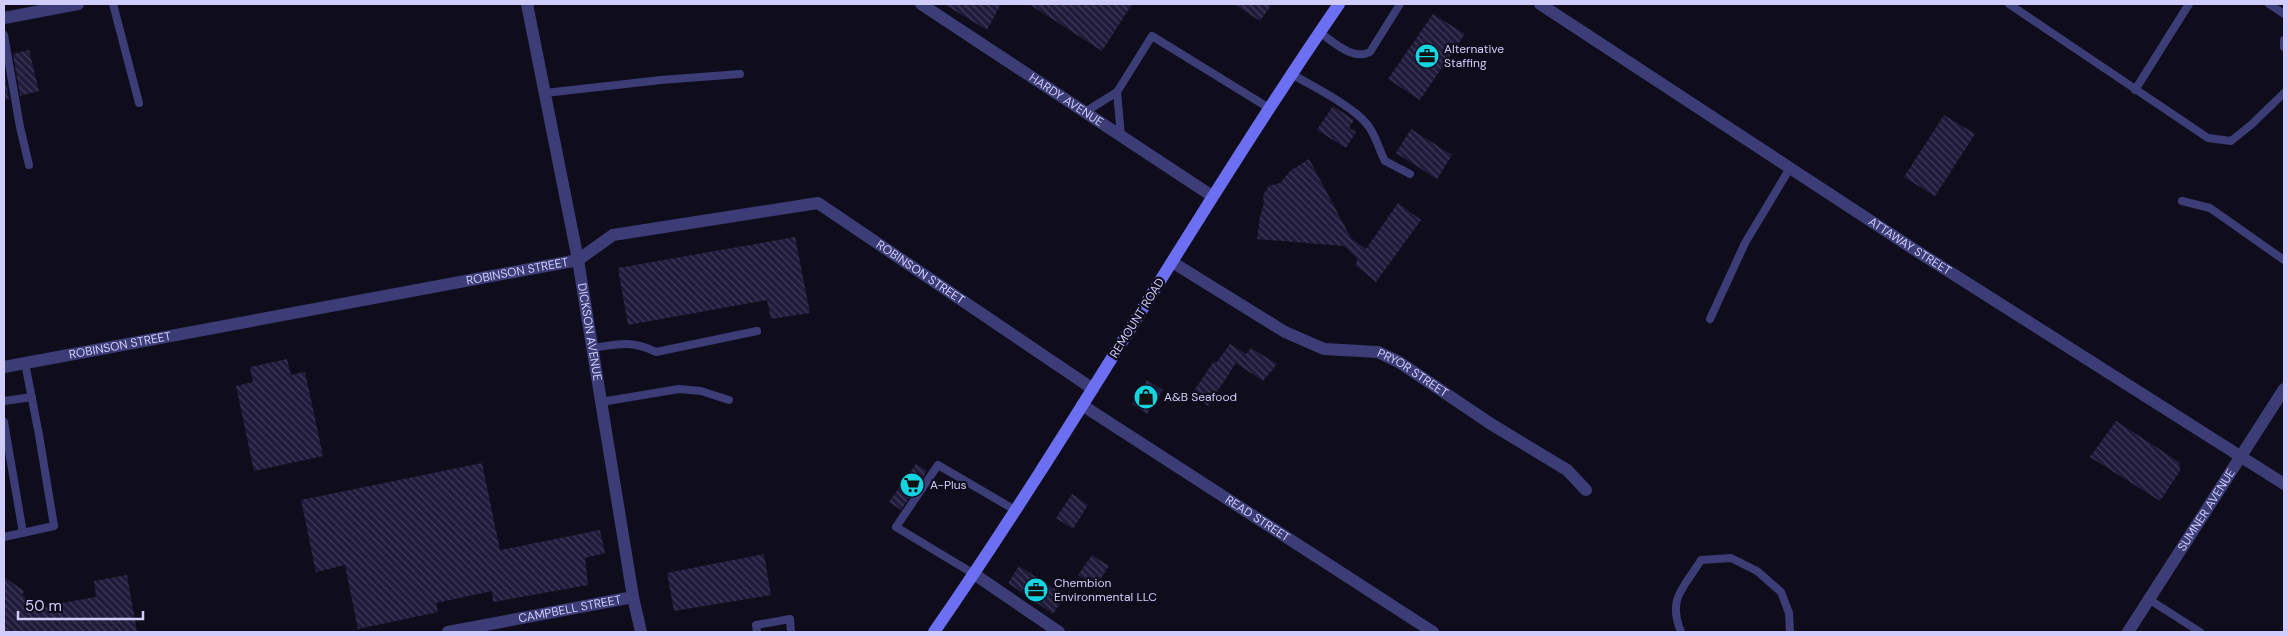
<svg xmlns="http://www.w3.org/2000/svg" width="2288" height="636" font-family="'DM Sans',sans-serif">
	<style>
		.building { fill: url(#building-back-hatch) }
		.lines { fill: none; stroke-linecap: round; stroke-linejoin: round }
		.service { stroke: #3c3c77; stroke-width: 8 }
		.minor { stroke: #3c3c77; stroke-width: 12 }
		.tertiary { stroke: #3c3c77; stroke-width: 12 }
		.secondary { stroke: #6c6ff2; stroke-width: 12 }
		.labels { text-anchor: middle; stroke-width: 4.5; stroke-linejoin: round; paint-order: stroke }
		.poi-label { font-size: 12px; fill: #d0cdfb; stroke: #0f0d1c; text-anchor: start }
		.street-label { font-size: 12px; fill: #d0cdfb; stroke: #0f0d1c }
	</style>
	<defs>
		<pattern id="building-back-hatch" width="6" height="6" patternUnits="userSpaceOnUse" patternTransform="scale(1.25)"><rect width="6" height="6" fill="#201b3b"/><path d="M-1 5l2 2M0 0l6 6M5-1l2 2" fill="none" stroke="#3f3b58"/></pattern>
	</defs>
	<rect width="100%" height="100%" fill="#0f0d1c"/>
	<g class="building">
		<path d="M944 4H1001L987 30Z"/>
		<path d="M1029 4H1132L1102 51Z"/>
		<path d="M1234 4H1272L1260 21Z"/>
		<path d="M1433 14 1465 34 1420 100 1388 79Z"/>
		<path d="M29 50 39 91 20 96 13 54Z"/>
		<path d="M4 70 9 99 4 100Z"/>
		<path d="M1333 106 1354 120 1349 128 1356 132 1346 148 1317 130Z"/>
		<path d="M1944 115 1975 134 1935 196 1904 177Z"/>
		<path d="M1411 129 1452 155 1437 179 1396 153Z"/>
		<path d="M1309 159 1351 238 1366 249 1398 203 1421 220 1376 282 1355 265 1358 259 1344 246 1257 239 1260 217 1264 203 1263 195 1269 186 1280 183 1290 171Z"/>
		<path d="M795 237 810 313 771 319 767 300 628 325 618 268Z"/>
		<path d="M1230 344 1246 354 1251 348 1277 364 1263 381 1236 363 1208 406 1192 394 1214 361 1216 363Z"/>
		<path d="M287 359 291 375 305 372 323 456 254 471 236 386 253 382 250 367Z"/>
		<path d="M1147 380 1163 390 1147 414 1132 404Z"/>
		<path d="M2116 421 2179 462 2180 471 2160 501 2090 457Z"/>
		<path d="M482 463 500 550 600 530 605 553 585 558 588 585 493 602 492 591 436 603 438 612 358 629 345 565 316 572 301 500Z"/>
		<path d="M916 464 927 471 901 510 889 502Z"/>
		<path d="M1072 494 1088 505 1073 529 1056 518Z"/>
		<path d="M764 554 771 595 674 611 667 573Z"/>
		<path d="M1092 555 1109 566 1096 586 1078 575Z"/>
		<path d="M1019 566 1065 596 1053 614 1008 583Z"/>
		<path d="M127 575 137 632H4V577L24 591 22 595 39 607 96 597 94 581Z"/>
	</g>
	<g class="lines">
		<g class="service">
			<path d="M113 4 139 103"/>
			<path d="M2009 4 2208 138 2231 141 2252 124 2284 93"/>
			<path d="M2269 4 2284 14"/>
			<path d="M1319 32C1334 42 1352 61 1370 52L1400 4"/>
			<path d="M4 35 20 127 29 165"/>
			<path d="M2284 40V47"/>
			<path d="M1292 74C1313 87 1351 105 1366 123 1376 134 1378 148 1385 161L1410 174"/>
			<path d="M2135 90 2189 4"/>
			<path d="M1117 92 1152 36 1269 108"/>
			<path d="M545 93 661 80 740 74"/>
			<path d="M1085 112 1117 92 1121 136"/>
			<path d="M2182 201 2210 208 2284 260"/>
			<path d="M1710 319 1745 243 1790 168"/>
			<path d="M593 348C618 344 632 340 656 352L757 331"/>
			<path d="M4 401 32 397"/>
			<path d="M601 402 679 389 701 391 729 400"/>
			<path d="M4 422 23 533"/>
			<path d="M4 537 54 526 39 435 25 363"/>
			<path d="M974 574 896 527 938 465 1015 510"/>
			<path d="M2150 600 2200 632"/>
			<path d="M757 632 756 625 790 619 791 632"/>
			<path d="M1681 632C1667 598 1684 588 1701 560L1731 558 1757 571 1781 592 1789 613 1790 632"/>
		</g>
		<g class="minor">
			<path id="s1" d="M527 4 578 260 633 597 641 632"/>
			<path id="s2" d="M921 4 1212 196"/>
			<path id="s3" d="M1540 4 1912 248 2284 484"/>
			<path d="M4 18 78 4"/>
			<path id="s4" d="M1172 262 1285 332 1324 349 1378 352 1399 362 1491 424 1567 470 1586 490"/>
			<path id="s5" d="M4 367 578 260 613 235 818 203 1093 389"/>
			<path id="s6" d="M1082 405 1433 632"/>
			<path d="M974 574 1059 632"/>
			<path id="s7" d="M448 632 633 597"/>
		</g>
		<path class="tertiary" id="s8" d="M2128 632 2284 389"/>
		<path class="secondary" d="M934 632C1076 427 1198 209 1339 4"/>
	</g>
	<defs>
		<symbol id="office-disc" viewBox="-11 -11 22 22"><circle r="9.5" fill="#13d4e0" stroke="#0f0d1c"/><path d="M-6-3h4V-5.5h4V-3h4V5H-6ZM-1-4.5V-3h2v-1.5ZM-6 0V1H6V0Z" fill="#111"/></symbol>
		<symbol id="shop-disc" viewBox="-11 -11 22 22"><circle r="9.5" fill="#13d4e0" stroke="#0f0d1c"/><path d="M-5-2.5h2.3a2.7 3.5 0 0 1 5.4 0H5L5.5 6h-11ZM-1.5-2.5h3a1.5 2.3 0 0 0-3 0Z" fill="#111"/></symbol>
		<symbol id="supermarket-disc" viewBox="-11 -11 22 22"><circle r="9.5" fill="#13d4e0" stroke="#0f0d1c"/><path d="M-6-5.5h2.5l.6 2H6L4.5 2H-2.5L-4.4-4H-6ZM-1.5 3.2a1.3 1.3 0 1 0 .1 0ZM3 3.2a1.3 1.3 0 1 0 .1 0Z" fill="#111"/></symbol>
	</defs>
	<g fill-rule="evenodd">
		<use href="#office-disc" x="1413" y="42" width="28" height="28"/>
		<use href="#shop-disc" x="1132" y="383" width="28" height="28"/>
		<use href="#supermarket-disc" x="898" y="471" width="28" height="28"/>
		<use href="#office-disc" x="1022" y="576" width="28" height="28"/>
	</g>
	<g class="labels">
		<g class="poi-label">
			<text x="1444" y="53">Alternative<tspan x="1444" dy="14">Staffing</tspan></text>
			<text x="1164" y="401">A&amp;B Seafood</text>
			<text x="930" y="489">A-Plus</text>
			<text x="1054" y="587">Chembion<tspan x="1054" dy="14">Environmental LLC</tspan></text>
		</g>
		<g class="street-label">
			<text dy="4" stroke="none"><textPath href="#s2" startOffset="174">HARDY AVENUE</textPath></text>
			<text dy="4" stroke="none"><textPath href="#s3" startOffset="442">ATTAWAY STREET</textPath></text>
			<text dy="4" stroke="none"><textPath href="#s5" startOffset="522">ROBINSON STREET</textPath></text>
			<text dy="4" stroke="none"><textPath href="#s5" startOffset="958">ROBINSON STREET</textPath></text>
			<text transform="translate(1137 318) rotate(-58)" y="4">REMOUNT ROAD</text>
			<text dy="4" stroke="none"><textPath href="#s1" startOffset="334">DICKSON AVENUE</textPath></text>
			<text dy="4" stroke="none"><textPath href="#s5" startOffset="118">ROBINSON STREET</textPath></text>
			<text dy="4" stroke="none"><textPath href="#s4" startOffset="270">PRYOR STREET</textPath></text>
			<text dy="4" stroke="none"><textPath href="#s8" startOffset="145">SUMNER AVENUE</textPath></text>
			<text dy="4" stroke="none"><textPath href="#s6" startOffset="209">READ STREET</textPath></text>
			<text dy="4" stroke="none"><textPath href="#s7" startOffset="124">CAMPBELL STREET</textPath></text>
		</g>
	</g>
	<rect width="2288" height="636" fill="none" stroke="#d0cdfb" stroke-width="10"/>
	<path d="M18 611v8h125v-8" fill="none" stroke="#d0cdfb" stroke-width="2.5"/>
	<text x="25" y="611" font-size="15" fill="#d0cdfb" stroke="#0f0d1c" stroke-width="4" paint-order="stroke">50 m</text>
</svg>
